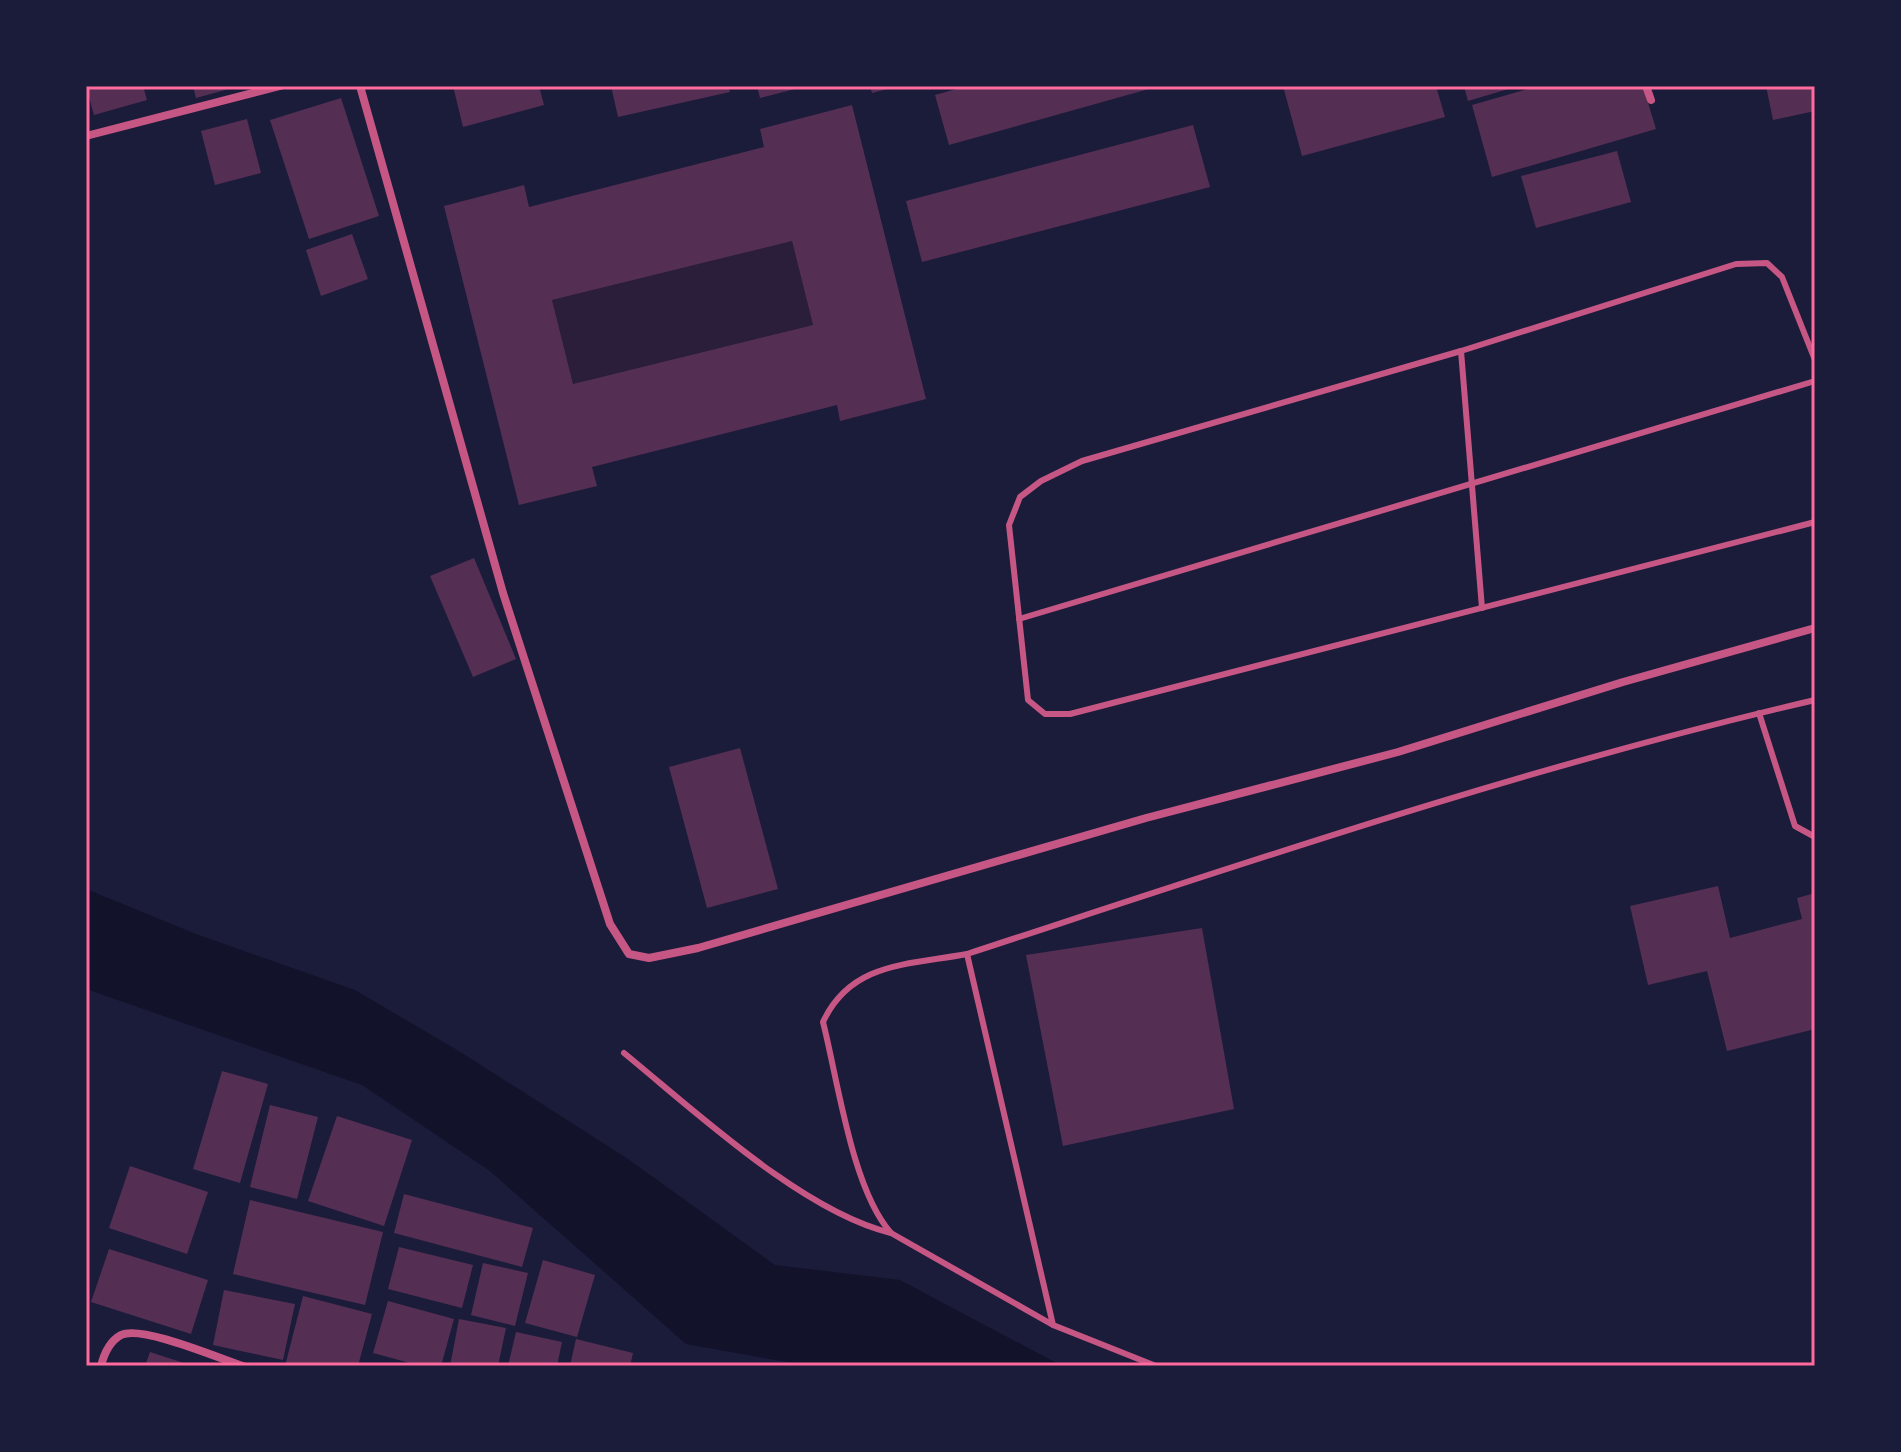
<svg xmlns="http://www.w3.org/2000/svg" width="1901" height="1452" font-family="Spectral,serif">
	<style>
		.green { fill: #2a1e3b }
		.water { fill: #12122b }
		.building { fill: #542f53; fill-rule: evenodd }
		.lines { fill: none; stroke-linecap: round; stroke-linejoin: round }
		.service { stroke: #c65784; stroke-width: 6 }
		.minor { stroke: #c65784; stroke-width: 8 }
		.neatline { fill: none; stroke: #ff6b9d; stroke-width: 3 }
	</style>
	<rect width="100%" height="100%" fill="#1b1b3a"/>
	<path class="green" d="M792 241 813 325 573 384 552 300Z"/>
	<path class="water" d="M86 889 196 934 355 990 462 1053 628 1159 775 1265 900 1280 1062 1366H809L686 1344 490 1171 362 1085 86 989Z"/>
	<g class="building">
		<path d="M86 86H143L147 100 94 115Z"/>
		<path d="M193 86H236V87L196 98Z"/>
		<path d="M453 86H539L544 105 463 127Z"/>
		<path d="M611 86H728L730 92 618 117Z"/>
		<path d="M757 86H803V87L760 98Z"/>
		<path d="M870 86H895V87L872 93Z"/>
		<path d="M967 86H1156V87L949 145 935 95Z"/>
		<path d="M1283 86H1436L1445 117 1302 156Z"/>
		<path d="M1464 86H1515V87L1468 101Z"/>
		<path d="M1538 86H1643L1656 129 1492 177 1472 105Z"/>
		<path d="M1766 86H1815V111L1773 120Z"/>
		<path d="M341 98 379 216 309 239 270 120Z"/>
		<path d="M852 105 926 399 840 421 837 405 592 467 597 486 519 505 444 206 524 185 529 207 764 147 760 129ZM792 241 813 325 573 384 552 300Z"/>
		<path d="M247 119 261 173 215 185 201 131Z"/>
		<path d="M1193 125 1210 187 922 262 906 201Z"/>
		<path d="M1617 151 1631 202 1536 228 1521 176Z"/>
		<path d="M352 234 368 279 321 296 306 250Z"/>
		<path d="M474 558 516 659 473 677 430 576Z"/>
		<path d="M740 748 778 889 707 908 669 767Z"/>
		<path d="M1718 886 1730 938 1802 919 1797 898 1815 893V1029L1727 1051 1707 971 1648 985 1630 906Z"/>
		<path d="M1202 928 1234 1109 1063 1146 1026 955Z"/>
		<path d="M222 1071 268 1084 240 1183 193 1169Z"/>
		<path d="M270 1105 318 1117 297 1199 250 1187Z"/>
		<path d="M337 1116 412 1140 384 1226 308 1201Z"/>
		<path d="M130 1166 208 1192 187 1254 109 1228Z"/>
		<path d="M404 1194 533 1228 522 1267 394 1233Z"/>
		<path d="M250 1200 383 1232 365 1305 233 1274Z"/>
		<path d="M399 1247 473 1265 462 1308 388 1289Z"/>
		<path d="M109 1249 208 1280 191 1334 91 1302Z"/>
		<path d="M543 1260 595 1275 577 1337 525 1323Z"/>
		<path d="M483 1263 528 1273 515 1326 471 1315Z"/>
		<path d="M224 1290 295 1304 283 1360 213 1345Z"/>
		<path d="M303 1296 372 1314 358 1366H285Z"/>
		<path d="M388 1301 454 1319 441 1366H421L373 1353Z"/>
		<path d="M459 1319 506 1328 498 1366H450Z"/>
		<path d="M516 1332 562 1342 557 1366H508Z"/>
		<path d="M576 1339 633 1353 630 1366H570Z"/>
		<path d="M150 1352 190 1365 189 1366H145Z"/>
	</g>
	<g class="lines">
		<g class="service">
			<path d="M1461 351 1482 608"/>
			<path d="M1815 360 1782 277 1767 263 1736 264 1461 351 1082 461 1041 481 1020 497 1009 525 1028 700 1045 714H1070L1815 522"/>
			<path d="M1019 619 1815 381"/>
			<path d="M1759 713 1795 826 1815 837"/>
			<path d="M967 954C908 965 851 962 823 1022 838 1081 852 1189 891 1233L1053 1325"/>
			<path d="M624 1053C695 1111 803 1212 891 1233"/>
			<path d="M1156 1366 1053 1325 967 954C1248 862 1526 767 1815 700"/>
		</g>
		<g class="minor">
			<path d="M360 86 503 593 610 924 629 954 649 958 698 948 1146 818 1398 752 1623 682 1815 628"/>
			<path d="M1646 86 1651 100"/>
			<path d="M86 136 280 86"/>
			<path d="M101 1366C104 1354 110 1341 121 1335 142 1325 218 1358 243 1366"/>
		</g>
	</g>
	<rect width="1901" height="1452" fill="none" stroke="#1b1b3a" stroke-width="176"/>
	<rect x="88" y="88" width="1725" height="1276" class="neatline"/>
</svg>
